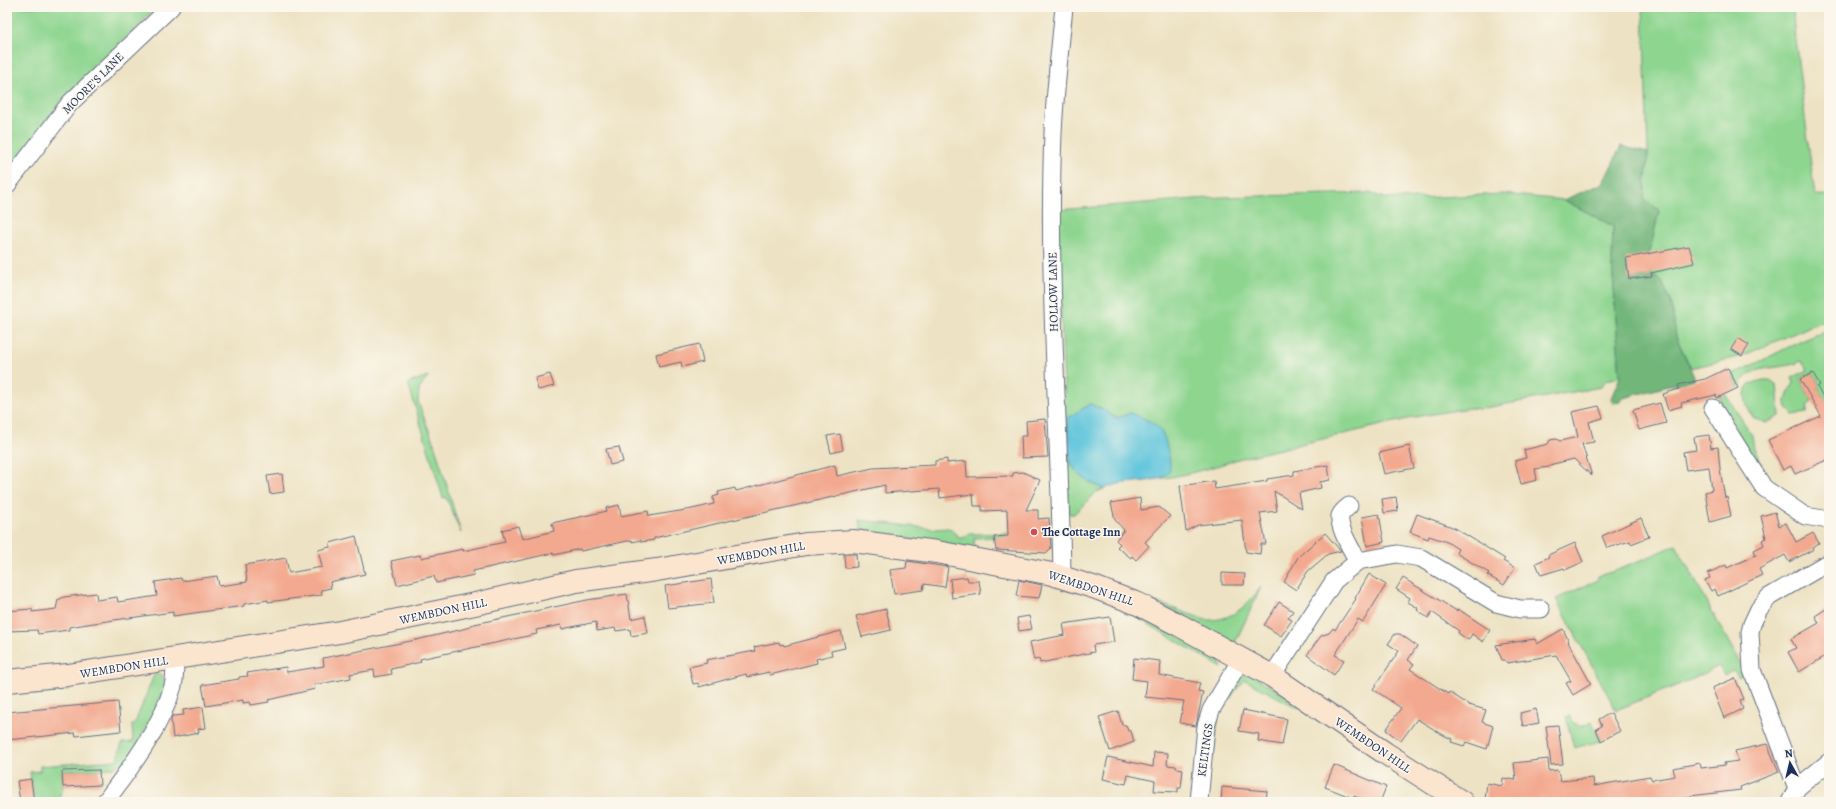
<svg xmlns="http://www.w3.org/2000/svg" width="1836" height="809" font-family="Alegreya,serif">
	<style>
		.green { fill: #8ed590; stroke: #548277 }
		.forest { fill: #72b67a; stroke: #46726c }
		.water { fill: #5dc4db; stroke: #3c7a9c }
		.building { fill: #f3a98f }
		.lines { fill: none; stroke-linecap: round; stroke-linejoin: round }
		.minor-casing { stroke: #646e81; stroke-width: 19 }
		.secondary-casing { stroke: #646e81; stroke-width: 24 }
		.minor { stroke: #fff; stroke-width: 17 }
		.secondary { stroke: #fbe5cf; stroke-width: 22 }
		.poi-dot { fill: #d1495b; stroke: #fbf7ec; stroke-width: 1.5 }
		.labels { text-anchor: middle; stroke-width: 3; stroke-linejoin: round; paint-order: stroke }
		.street-label { font-size: 12px; fill: #1b2f5e; stroke: #fbf7ec }
		.poi-label { font-size: 12px; font-weight: bold; fill: #1b2f5e; stroke: #fbf7ec; text-anchor: start }
	</style>
	<rect width="100%" height="100%" fill="#fbf7ec"/>
	<filter id="ink" filterUnits="userSpaceOnUse"><feTurbulence type="fractalNoise" baseFrequency=".025" numOctaves="2"/><feDisplacementMap in="SourceGraphic" scale="8" xChannelSelector="R" yChannelSelector="G"/><feConvolveMatrix kernelMatrix="1 2 1 2 8 2 1 2 1" color-interpolation-filters="sRGB"/></filter>
	<filter id="wash" filterUnits="userSpaceOnUse"><feTurbulence type="fractalNoise" baseFrequency=".012" numOctaves="4" result="noise"/><feDisplacementMap in="SourceGraphic" scale="16" xChannelSelector="R" yChannelSelector="G"/><feGaussianBlur stdDeviation="0.9" result="paint"/><feColorMatrix in="noise" values="0 0 0 0 0 0 0 0 0 0 0 0 0 0 0 0 0 1.4 0 .05"/><feComposite in="paint" operator="in"/></filter>
	<g filter="url(#wash)">
		<rect width="100%" height="100%" fill="#ede2c3"/>
		<g class="green">
			<path d="M7 7H154L150 14 63 99 7 172Z"/>
			<path d="M1643 7H1793L1794 30 1815 196 1829 195V318L1742 356 1691 368 1676 337 1671 301 1661 280 1652 276 1649 255 1659 211 1644 199 1648 153Z"/>
			<path d="M1370 193 1384 198 1399 199 1502 194 1564 200 1613 226 1612 260 1620 377 1606 380 1601 387 1479 409 1470 408 1420 416 1238 459C1209 469 1179 477 1150 480L1160 478 1170 464 1168 458 1136 416 1130 413C1112 421 1114 415 1099 407L1068 418C1065 457 1067 473 1104 489L1097 492 1074 514H1069L1057 210 1221 197Z"/>
			<path d="M1821 333H1829V406L1817 387 1820 385 1813 373 1800 379 1812 401 1808 404 1807 413 1793 415C1780 404 1788 394 1794 383L1792 378 1808 370 1801 361C1785 370 1763 364 1747 376 1743 379 1742 384 1738 388L1733 377 1726 380 1728 376C1760 363 1789 345 1821 333Z"/>
			<path d="M428 376 419 390 418 402 434 443 461 533 446 497 443 498 408 383Z"/>
			<path d="M1764 380H1770L1777 385 1780 416 1766 423C1762 421 1757 420 1754 418 1748 412 1742 395 1747 388 1750 383 1758 381 1764 380Z"/>
			<path d="M1725 394 1752 435 1754 448 1766 474H1761L1724 407 1720 404V396Z"/>
			<path d="M859 520 935 529 949 528 960 538H963L969 534 1019 533V536L974 538 975 549 861 532Z"/>
			<path d="M1676 545 1746 674 1738 677 1734 671 1724 676 1719 666 1693 679 1616 710 1556 599 1598 580V576L1621 569Z"/>
			<path d="M1261 587 1235 643 1153 601 1206 620C1232 621 1247 606 1261 587Z"/>
			<path d="M1125 607 1219 659 1222 668 1123 609Z"/>
			<path d="M158 674 164 678 165 690 136 748 127 761 119 766 99 770 62 771 63 787 59 798 34 802 30 772 40 771V766L117 760 122 743 133 742 132 725 135 723 154 675Z"/>
			<path d="M1250 674 1300 705 1298 708 1245 680 1235 691 1225 707 1222 705C1229 693 1235 676 1250 674Z"/>
			<path d="M67 683 69 690 34 695 33 687Z"/>
			<path d="M1570 716 1571 721 1581 727 1592 722 1601 741 1574 748 1566 717Z"/>
			<path d="M1214 719 1218 720 1213 758 1208 757Z"/>
		</g>
		<path class="forest" d="M1621 146 1648 153 1644 199 1659 210 1649 255 1629 279 1652 276 1661 280 1671 301 1676 337 1695 379 1623 398 1621 402 1613 403 1611 398 1620 377 1612 260 1613 226 1564 200 1603 183Z"/>
		<path class="water" d="M1090 404 1105 410 1114 418H1119L1130 413C1150 421 1162 423 1167 447 1168 453 1172 465 1169 471 1164 483 1130 481 1119 484 1114 485 1109 487 1104 489 1089 482 1077 477 1070 461L1068 418Z"/>
		<g id="blocks">
			<g class="building">
				<path d="M1689 246 1694 263 1651 273 1652 276 1629 279 1626 258Z"/>
				<path d="M1738 338 1749 345 1742 356 1731 349Z"/>
				<path d="M699 344 703 362 682 367 681 362 659 367 656 354Z"/>
				<path d="M1728 368 1738 388 1717 398 1716 395 1681 403 1682 406 1668 410 1663 394 1679 389 1678 385 1705 379Z"/>
				<path d="M1813 373 1820 385 1817 387 1829 406V459L1795 474 1791 466 1783 470 1768 440 1821 416 1800 379Z"/>
				<path d="M550 374 554 386 538 390 535 378Z"/>
				<path d="M1660 403 1666 423 1639 430 1633 410Z"/>
				<path d="M1599 406 1603 418 1589 422 1594 442 1582 444 1592 476 1574 459 1553 464 1549 467 1535 469 1537 480 1521 484 1515 461 1526 458 1524 450 1548 444 1550 440 1556 439 1560 441 1578 437 1572 412Z"/>
				<path d="M1045 419 1048 457 1022 458 1021 436H1027L1026 421Z"/>
				<path d="M840 434 843 450 831 453 827 436Z"/>
				<path d="M1709 435 1711 448 1718 447 1720 469 1725 498 1727 497 1731 516 1710 522 1705 492 1712 490 1709 467 1686 470 1683 452 1696 450 1694 437Z"/>
				<path d="M1409 446 1414 468 1384 474 1379 453Z"/>
				<path d="M619 447 623 462 610 465 606 449Z"/>
				<path d="M947 459V463L966 461 967 477 1013 476V473L1023 472 1040 480 1026 510H1038V519L1049 518 1051 548 1046 553 996 550 994 537 1008 536 1007 510 982 511V506H974L973 494 940 498 939 489 885 493V485L654 538V540L641 542V540L632 542V540L581 551 580 549 554 555 553 553 473 571 474 575 436 583 434 576 397 585 391 561 420 555 421 558 463 549V551L505 542 502 530 518 526 522 539 554 531 552 523 607 511 606 508 619 505 621 516 648 511 649 516 692 509 714 504 713 497 719 495 718 492 735 488 736 491 835 465 837 476 873 468 935 465V461Z"/>
				<path d="M1328 465 1330 480 1320 482 1321 488 1299 493 1302 509 1274 491 1277 511 1260 513 1266 544H1261L1260 554 1246 552 1242 520 1198 525 1186 531 1180 486 1214 481 1215 489 1267 481V479L1294 475V471Z"/>
				<path d="M282 474 284 492 270 494 267 476Z"/>
				<path d="M1396 497 1398 511 1384 513 1382 499Z"/>
				<path d="M1140 498 1141 510 1159 507 1170 516 1145 542 1149 546 1136 560 1132 556 1131 558 1117 547 1120 544 1116 540 1124 530 1115 520 1111 503Z"/>
				<path d="M1775 512 1779 526 1786 523 1796 542 1813 533 1819 543 1813 547 1814 549 1789 562 1785 555 1759 569 1762 575 1718 596 1715 589 1711 591 1705 580 1710 578 1708 573 1726 565 1727 568 1756 555 1754 550 1764 545 1762 540 1766 538 1761 516Z"/>
				<path d="M1379 514 1384 542 1367 546 1362 517Z"/>
				<path d="M1417 514 1455 528 1505 559 1503 561 1515 568 1504 585 1487 575 1489 573 1456 553 1458 549 1447 542 1429 536 1428 539 1410 532Z"/>
				<path d="M1641 518 1649 537 1631 544 1630 541 1607 548 1602 536Z"/>
				<path d="M1325 533 1341 551 1328 554 1308 571 1296 590 1284 582 1298 557Z"/>
				<path d="M356 536 365 574 330 582 331 588 321 590 322 595 268 602V600L244 604V606L173 616V612L100 622 69 627V630L38 634 37 630 7 631V611L32 609V612L56 609 58 600 64 597 96 593 97 600 117 597 118 602 157 596 155 582 181 578 182 581 217 576 219 586 247 582 245 565 286 558 289 573 322 567 318 550 330 547V543Z"/>
				<path d="M1575 543 1583 562 1565 570 1564 568 1541 575 1536 563 1549 557 1548 555Z"/>
				<path d="M844 554H856L857 567 845 568Z"/>
				<path d="M907 561 948 567 945 587 924 584 923 590 894 594 890 570 906 568Z"/>
				<path d="M1222 573 1245 574 1244 585H1222Z"/>
				<path d="M1369 574 1386 585 1363 622 1358 619 1335 655 1344 660 1334 675 1307 655 1321 636 1329 633 1333 628 1335 630 1356 599 1355 598Z"/>
				<path d="M967 577 968 581H979L981 594 952 598 950 579Z"/>
				<path d="M1403 578 1457 611 1458 609 1490 630 1483 642 1472 634 1468 640 1458 633 1459 631 1432 612 1428 618 1417 610 1418 608 1408 602 1410 598 1396 589Z"/>
				<path d="M711 579 714 603 668 608 665 586Z"/>
				<path d="M1019 580 1042 585 1039 598 1016 596Z"/>
				<path d="M627 594 631 619 645 616 648 633 631 636 630 629 616 631 615 628 597 631 596 622 562 629 561 625 536 630 537 634 420 659 421 662 391 669 392 674 375 677 374 670 350 674 351 678 314 685 315 689 268 700 269 702 251 705 250 702 243 703V700L206 706 202 685 239 679V677L248 676 247 673 286 667 287 672 324 666 323 658 416 640 459 630 470 627V625L587 600Z"/>
				<path d="M1279 602 1293 611 1288 618 1292 620 1281 636 1264 625Z"/>
				<path d="M1829 607V654L1799 672 1788 652 1796 648 1791 639 1819 623 1815 616Z"/>
				<path d="M886 609 891 630 862 637 856 616Z"/>
				<path d="M1029 616 1032 629 1019 631 1017 618Z"/>
				<path d="M1110 617 1114 642 1093 645 1094 652 1040 663 1039 659 1034 660 1030 642 1065 635 1063 624Z"/>
				<path d="M1563 629 1569 642H1568L1591 684 1573 695 1566 683 1571 681 1556 655 1507 663 1505 660H1502L1496 645 1535 639 1537 644Z"/>
				<path d="M841 631 845 648 831 651 832 655 816 659 817 663 770 675 769 672 747 677 746 674 699 687 698 683 693 684 689 667 707 663 706 660 755 651 754 647 779 642 780 645 783 644 784 646Z"/>
				<path d="M1395 634H1400L1417 646 1408 660 1414 664 1410 669 1448 694 1449 692 1469 705 1486 710 1482 722 1493 726 1487 749 1466 742 1464 746 1451 742 1452 739 1445 736 1417 719 1401 741 1386 730 1401 708 1373 689 1399 651 1388 644Z"/>
				<path d="M1134 658 1160 661 1159 675 1200 683 1198 691 1203 692 1196 726 1180 723 1184 701 1145 697 1147 681 1132 679Z"/>
				<path d="M1735 678 1744 699 1740 701 1743 709 1724 718 1712 688Z"/>
				<path d="M118 702 121 731 76 736 75 733 7 740V712Z"/>
				<path d="M203 707 206 728 198 729 199 733 173 738 171 720 172 716 184 715 183 710Z"/>
				<path d="M1536 709 1539 723 1523 726 1520 713Z"/>
				<path d="M1243 710 1287 719 1282 745 1258 741 1259 734 1239 731Z"/>
				<path d="M1118 711 1122 725H1126L1128 731H1131L1134 742 1110 751 1099 717Z"/>
				<path d="M1611 713 1620 731 1601 741 1596 729 1602 726 1599 719Z"/>
				<path d="M1558 725 1563 764 1551 765 1546 726Z"/>
				<path d="M1767 744 1779 772 1740 787 1741 790 1690 796 1691 797 1663 802H1497L1485 800 1487 783 1502 786 1503 778 1516 780 1514 763 1548 759 1549 771 1558 770 1560 781 1593 778 1594 786 1650 776 1652 780 1675 776 1673 768 1700 763 1701 768 1725 765 1724 763 1738 761 1735 751Z"/>
				<path d="M1154 752 1168 753 1167 765 1176 766V768L1183 769 1181 788H1178V792L1154 791 1155 781 1128 775 1126 784 1103 779 1108 757 1153 767Z"/>
				<path d="M1334 765 1386 787 1380 802H1369L1354 796 1353 798 1325 787Z"/>
				<path d="M99 770 100 785 63 787 62 771Z"/>
				<path d="M31 779 34 802H20L17 781Z"/>
				<path d="M1222 787 1267 791 1266 802H1221Z"/>
			</g>
		</g>
	</g>
	<g filter="url(#ink)">
		<use href="#blocks" fill-opacity="0" stroke="#646e81" stroke-width="1"/>
		<g class="lines">
			<defs>
				<g id="minor">
					<path d="M7 185 70 103 171 7"/>
					<path d="M1713 408 1764 488 1805 516 1829 520"/>
					<path d="M1358 561 1397 554 1421 558 1496 603 1520 609H1541"/>
					<path d="M1062 577C1060 429 1047 281 1053 133 1055 91 1060 49 1064 7"/>
					<path d="M1272 676 1334 581 1358 561C1352 551 1338 527 1340 516 1342 511 1346 509 1349 506"/>
					<path d="M1797 788 1752 670 1750 632 1752 624 1759 609 1769 597 1829 562"/>
					<path d="M105 802C131 767 161 728 173 686 175 678 175 668 175 659"/>
					<path d="M1199 802 1206 726 1211 710 1241 659"/>
					<path d="M1790 802 1797 788 1829 762"/>
				</g>
				<path id="secondary" d="M7 681 68 675 340 632 475 604 576 581 657 570 806 544 853 541 937 552 1052 574 1096 588 1138 604 1179 625 1272 676 1385 753 1462 802"/>
			</defs>
			<use href="#minor" class="minor-casing"/>
			<use href="#secondary" class="secondary-casing"/>
			<use href="#minor" class="minor"/>
			<use href="#secondary" class="secondary"/>
		</g>
	</g>
	<circle class="poi-dot" cx="1034" cy="532" r="4"/>
	<g class="labels">
		<g class="street-label">
			<text transform="translate(93 83) rotate(-45)" y="4">MOORE'S LANE</text>
			<text transform="translate(1053 292) rotate(-91)" y="4">HOLLOW LANE</text>
			<text transform="translate(761 553) rotate(-10)" y="4">WEMBDON HILL</text>
			<text transform="translate(1091 588) rotate(18)" y="4">WEMBDON HILL</text>
			<text transform="translate(443 611) rotate(-12)" y="4">WEMBDON HILL</text>
			<text transform="translate(124 667) rotate(-9)" y="4">WEMBDON HILL</text>
			<text transform="translate(1373 745) rotate(34)" y="4">WEMBDON HILL</text>
			<text transform="translate(1205 750) rotate(-82)" y="4">KELTINGS</text>
		</g>
		<g class="poi-label">
			<text x="1042" y="536">The Cottage Inn</text>
		</g>
	</g>
	<rect width="1836" height="809" fill="none" stroke="#fbf7ec" stroke-width="24"/>
	<g transform="translate(1790 763) rotate(352)" stroke="#fbf7ec" stroke-width="3" paint-order="stroke">
	<path d="M0-3L7 15L0 10L-7 15Z" fill="#1b2f5e"/>
	<text y="-6" font-size="11" font-weight="bold" text-anchor="middle" fill="#1b2f5e">N</text>
	</g>
</svg>
